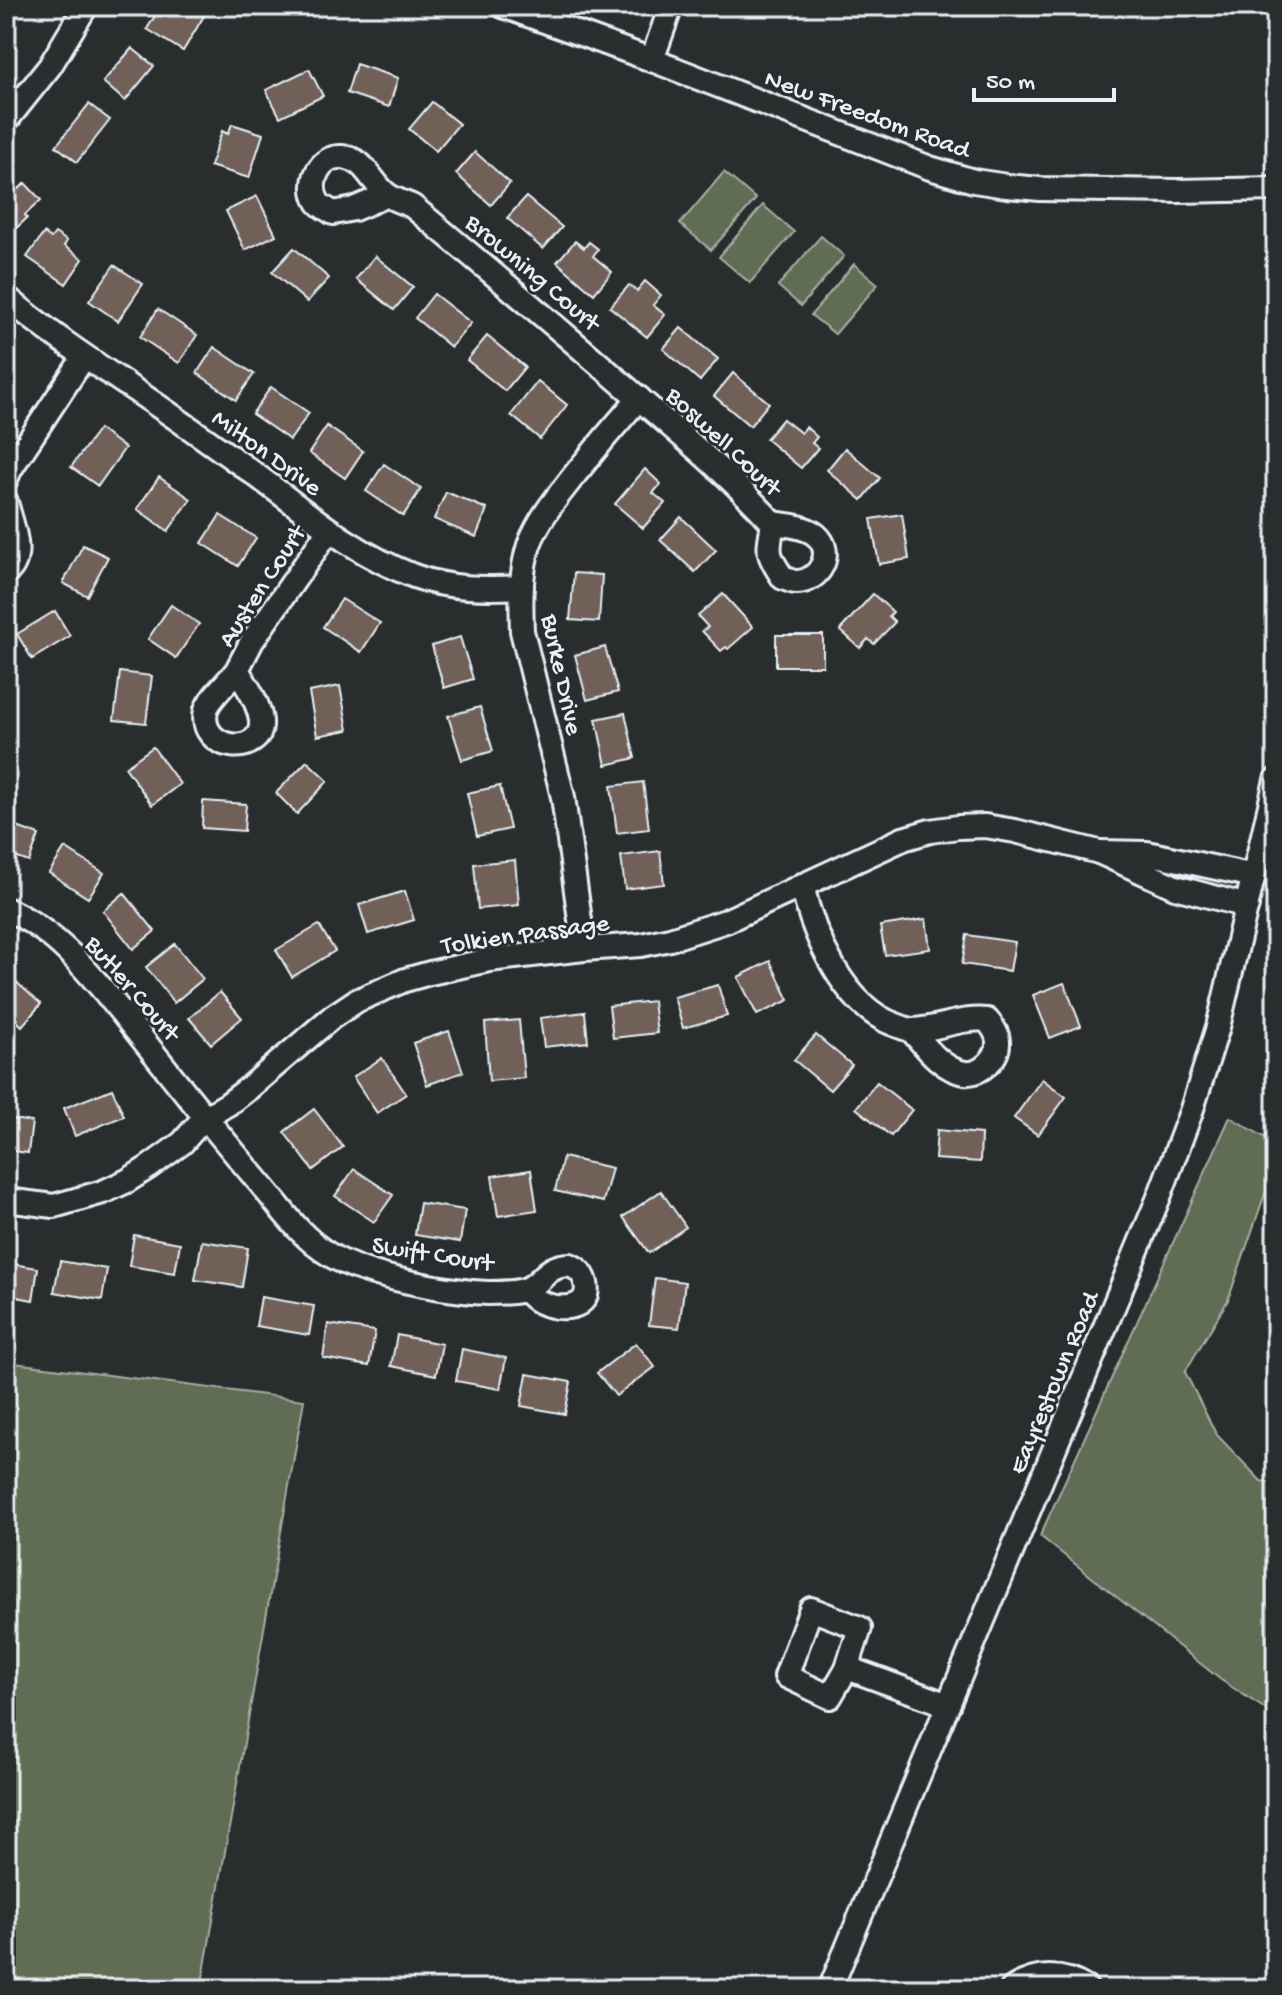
<svg xmlns="http://www.w3.org/2000/svg" width="1282" height="1995" font-family="'Gochi Hand',sans-serif">
	<style>
		.green { fill: #606c53; stroke: #a4aea6; stroke-width: 2 }
		.building { fill: #716058; stroke: #e8f1f8; stroke-width: 2 }
		.lines { fill: none; stroke-linecap: round; stroke-linejoin: round }
		.minor-casing { stroke: #e8f1f8; stroke-width: 28 }
		.minor { stroke: #2a2d2e; stroke-width: 22 }
		.labels { text-anchor: middle; stroke-width: 6; stroke-linejoin: round; paint-order: stroke }
		.street-label { font-size: 26px; fill: #e8f1f8; stroke: #2a2d2e }
	</style>
	<rect width="100%" height="100%" fill="#2a2d2e"/>
	<filter id="ink" filterUnits="userSpaceOnUse"><feTurbulence type="fractalNoise" baseFrequency=".0125" numOctaves="2"/><feDisplacementMap in="SourceGraphic" scale="16" xChannelSelector="R" yChannelSelector="G"/><feConvolveMatrix kernelMatrix="1 2 1 2 8 2 1 2 1" color-interpolation-filters="sRGB"/></filter>
	<g filter="url(#ink)">
		<g class="green">
			<path d="M724 172 756 199 711 250 680 224Z"/>
			<path d="M763 205 794 232 750 283 719 257Z"/>
			<path d="M821 236 844 256 801 306 778 286Z"/>
			<path d="M854 264 878 284 835 334 811 315Z"/>
			<path d="M1230 1117 1276 1144V1162L1228 1300 1185 1372 1216 1434 1261 1481 1276 1483V1716L1221 1680 1040 1536Z"/>
			<path d="M6 1362 304 1400 201 1989H6Z"/>
		</g>
		<g class="building">
			<path d="M6 6 17 16 6 28Z"/>
			<path d="M161 6H203L208 9 183 51 147 29Z"/>
			<path d="M132 48 154 66 125 101 103 82Z"/>
			<path d="M356 64 398 78 389 107 347 93Z"/>
			<path d="M309 69 323 96 280 117 266 90Z"/>
			<path d="M432 102 459 124 436 151 409 129Z"/>
			<path d="M89 104 110 120 77 162 56 146Z"/>
			<path d="M232 124 263 134 249 178 210 166 222 131 228 134Z"/>
			<path d="M475 152 510 183 491 205 456 174Z"/>
			<path d="M9 180 19 189 25 183 41 200 25 215 27 218 7 237 6 183Z"/>
			<path d="M257 196 276 235 245 250 226 211Z"/>
			<path d="M526 197 562 227 543 249 507 218Z"/>
			<path d="M44 233 51 238 55 233 67 241 64 246 83 259 66 284 27 257Z"/>
			<path d="M575 241 584 248 589 242 598 249 593 256 612 272 594 294 557 262Z"/>
			<path d="M294 248 329 278 307 302 272 272Z"/>
			<path d="M375 256 413 287 394 310 356 279Z"/>
			<path d="M114 265 143 284 118 321 89 301Z"/>
			<path d="M645 281 661 295 653 305 665 315 647 337 610 307 629 285 637 291Z"/>
			<path d="M434 294 471 323 451 347 415 318Z"/>
			<path d="M158 309 197 335 179 363 140 337Z"/>
			<path d="M681 328 718 359 700 381 663 349Z"/>
			<path d="M487 336 525 367 505 391 467 360Z"/>
			<path d="M214 347 254 374 236 400 197 373Z"/>
			<path d="M733 373 769 403 750 426 714 396Z"/>
			<path d="M538 381 567 405 540 439 511 415Z"/>
			<path d="M271 387 309 413 290 440 252 414Z"/>
			<path d="M783 419 801 433 806 427 817 437 812 443 818 448 801 468 766 439Z"/>
			<path d="M327 426 363 451 345 478 309 453Z"/>
			<path d="M99 429 125 448 98 486 71 467Z"/>
			<path d="M845 448 880 478 862 500 827 470Z"/>
			<path d="M384 464 421 489 403 516 366 491Z"/>
			<path d="M645 469 661 484 653 493 665 503 643 528 615 504Z"/>
			<path d="M159 477 191 499 168 531 137 509Z"/>
			<path d="M446 492 487 509 476 537 434 519Z"/>
			<path d="M902 514 909 559 879 564 871 519Z"/>
			<path d="M220 515 256 538 238 566 202 543Z"/>
			<path d="M681 517 716 550 695 572 660 540Z"/>
			<path d="M83 545 108 557 87 596 63 583Z"/>
			<path d="M574 573 602 575 599 622 570 620Z"/>
			<path d="M723 594 753 627 728 649 726 647 721 651 702 631 708 627 698 616Z"/>
			<path d="M873 594 893 612 889 616 895 622 874 644 868 639 860 648 840 630Z"/>
			<path d="M342 599 380 623 361 652 323 627Z"/>
			<path d="M171 605 199 624 176 658 148 639Z"/>
			<path d="M55 611 70 636 32 659 17 634Z"/>
			<rect x="776" y="635" width="47" height="31"/>
			<path d="M460 637 473 679 444 688 432 646Z"/>
			<path d="M605 647 618 692 587 700 575 655Z"/>
			<path d="M120 672 152 676 146 723 114 720Z"/>
			<path d="M340 686 348 730 317 736 309 692Z"/>
			<path d="M480 707 493 751 462 760 448 716Z"/>
			<path d="M625 713 635 758 606 765 596 719Z"/>
			<path d="M153 747 180 784 152 805 125 767Z"/>
			<path d="M307 761 328 781 297 814 276 793Z"/>
			<path d="M643 782 649 829 617 833 611 786Z"/>
			<path d="M500 786 510 829 477 836 467 793Z"/>
			<path d="M203 801 246 804 244 831 202 828Z"/>
			<path d="M6 823 39 835 29 862 6 854Z"/>
			<path d="M65 848 104 873 88 898 49 873Z"/>
			<path d="M660 851 664 884 625 889 621 856Z"/>
			<path d="M515 860 519 905 478 909 474 864Z"/>
			<path d="M405 891 414 920 368 934 359 905Z"/>
			<path d="M124 893 155 931 133 949 103 911Z"/>
			<path d="M926 919 930 949 885 955 880 926Z"/>
			<path d="M319 925 335 951 292 977 276 950Z"/>
			<path d="M967 935 1015 942 1010 971 962 964Z"/>
			<path d="M175 944 203 979 174 1003 146 967Z"/>
			<path d="M770 961 789 1000 757 1015 738 977Z"/>
			<path d="M6 973 41 1004 22 1026 6 1011Z"/>
			<path d="M1064 983 1081 1026 1050 1038 1033 995Z"/>
			<path d="M718 985 727 1016 683 1028 674 997Z"/>
			<path d="M220 992 242 1018 211 1044 189 1018Z"/>
			<path d="M653 1001 657 1033 613 1038 609 1006Z"/>
			<path d="M585 1012 588 1042 544 1047 540 1018Z"/>
			<path d="M519 1020 524 1078 489 1081 485 1023Z"/>
			<path d="M449 1031 463 1072 427 1085 413 1043Z"/>
			<path d="M816 1035 852 1065 830 1090 794 1060Z"/>
			<path d="M382 1058 406 1094 377 1113 353 1077Z"/>
			<path d="M1042 1079 1066 1097 1038 1135 1014 1118Z"/>
			<path d="M877 1082 912 1110 891 1136 856 1108Z"/>
			<path d="M112 1089 124 1116 75 1136 64 1108Z"/>
			<path d="M314 1109 343 1147 313 1170 284 1132Z"/>
			<path d="M6 1118 32 1122 28 1153 6 1150Z"/>
			<path d="M937 1130 981 1134 980 1162 935 1159Z"/>
			<path d="M563 1157 612 1168 603 1202 555 1191Z"/>
			<path d="M354 1169 393 1195 374 1222 335 1196Z"/>
			<path d="M531 1170 537 1210 498 1216 492 1176Z"/>
			<path d="M661 1191 686 1227 649 1253 623 1217Z"/>
			<path d="M420 1203 465 1210 460 1242 415 1235Z"/>
			<path d="M134 1235 180 1243 175 1273 129 1266Z"/>
			<path d="M202 1241 248 1248 242 1287 195 1280Z"/>
			<path d="M60 1261 107 1269 102 1300 54 1292Z"/>
			<path d="M6 1263 38 1268 33 1300 6 1295Z"/>
			<path d="M655 1278 685 1282 679 1328 649 1325Z"/>
			<path d="M261 1297 314 1306 309 1335 256 1326Z"/>
			<path d="M328 1324 375 1331 369 1366 323 1358Z"/>
			<path d="M397 1335 442 1344 436 1375 391 1366Z"/>
			<path d="M636 1343 655 1367 616 1396 597 1373Z"/>
			<path d="M462 1349 506 1358 500 1389 456 1381Z"/>
			<path d="M527 1374 571 1382 565 1414 521 1406Z"/>
		</g>
		<g class="lines">
			<defs>
				<g id="minor">
					<path d="M503 6 652 60 930 168 974 181 1007 186 1040 189 1178 191 1276 189"/>
					<path d="M652 60 671 6"/>
					<path d="M6 121 50 66 86 6"/>
					<path d="M387 195 354 209 333 213C328 209 321 207 318 202 307 184 319 155 342 157 367 159 371 184 389 196 395 200 405 203 412 206 482 264 552 323 621 383 673 428 726 472 773 523 768 552 766 553 783 578 787 579 791 582 796 582 819 583 836 552 816 535 805 526 787 525 773 523"/>
					<path d="M6 297C45 330 87 358 130 387 165 410 200 435 235 460 293 500 346 551 414 576 449 589 485 589 522 587"/>
					<path d="M6 479 11 468 84 357"/>
					<path d="M6 502C11 523 27 557 6 573"/>
					<path d="M237 670C230 680 209 699 206 710 197 752 264 758 261 721 259 703 247 686 237 670L252 641 329 530"/>
					<path d="M802 885C813 935 844 1007 896 1025 901 1027 908 1030 913 1030 939 1029 962 1017 987 1020 992 1026 998 1033 998 1042 999 1058 980 1075 965 1073 942 1070 925 1046 911 1030"/>
					<path d="M1247 906 1175 887 1099 852 1147 853 1254 876"/>
					<path d="M6 909C55 930 89 972 122 1013 167 1070 212 1127 259 1182 281 1208 301 1238 330 1255 366 1277 445 1291 488 1293 498 1293 514 1293 524 1290 542 1285 544 1265 570 1265 579 1269 584 1274 586 1283 592 1311 558 1311 540 1302 534 1299 530 1295 526 1290"/>
					<path d="M584 949 563 797 522 631C521 602 520 573 529 545 539 518 558 496 576 473 596 448 617 423 639 398"/>
					<path d="M6 1200 54 1206 103 1192 127 1181 149 1167 182 1143 204 1118 228 1104 249 1088 332 1017 356 1001 405 980 430 973 489 960 584 949 641 945 670 939 726 921 903 839 930 831 958 827 985 826 1015 831 1099 852"/>
					<path d="M811 1609 860 1628 847 1668 830 1697 786 1676Z"/>
					<path d="M847 1668 948 1705"/>
					<path d="M830 1989 1159 1197 1191 1112 1218 1027 1276 780"/>
					<path d="M1012 1989C1036 1973 1063 1973 1087 1989"/>
				</g>
			</defs>
			<use href="#minor" class="minor-casing"/>
			<use href="#minor" class="minor"/>
		</g>
	</g>
	<g class="labels">
		<g class="street-label">
			<text transform="translate(868 112) rotate(20)" y="9">New Freedom Road</text>
			<text transform="translate(534 271) rotate(40)" y="9">Browning Court</text>
			<text transform="translate(725 440) rotate(43)" y="9">Boswell Court</text>
			<text transform="translate(268 451) rotate(36)" y="9">Milton Drive</text>
			<text transform="translate(260 585) rotate(-57)" y="9">Austen Court</text>
			<text transform="translate(564 674) rotate(78)" y="9">Burke Drive</text>
			<text transform="translate(525 932) rotate(-8)" y="9">Tolkien Passage</text>
			<text transform="translate(134 987) rotate(49)" y="9">Butler Court</text>
			<text transform="translate(433 1252) rotate(9)" y="9">Swift Court</text>
			<text transform="translate(1052 1382) rotate(-67)" y="9">Eayrestown Road</text>
		</g>
	</g>
	<rect width="1282" height="1995" fill="none" stroke="#2a2d2e" stroke-width="32"/>
	<rect x="16" y="16" width="1250" height="1963" fill="none" stroke="#e8f1f8" stroke-width="3" filter="url(#ink)"/>
	<path d="M974 88v12h140v-12" fill="none" stroke="#e8f1f8" stroke-width="4"/>
	<text x="986" y="88" font-size="24" fill="#e8f1f8" stroke="#2a2d2e" stroke-width="6" paint-order="stroke">50 m</text>
</svg>
